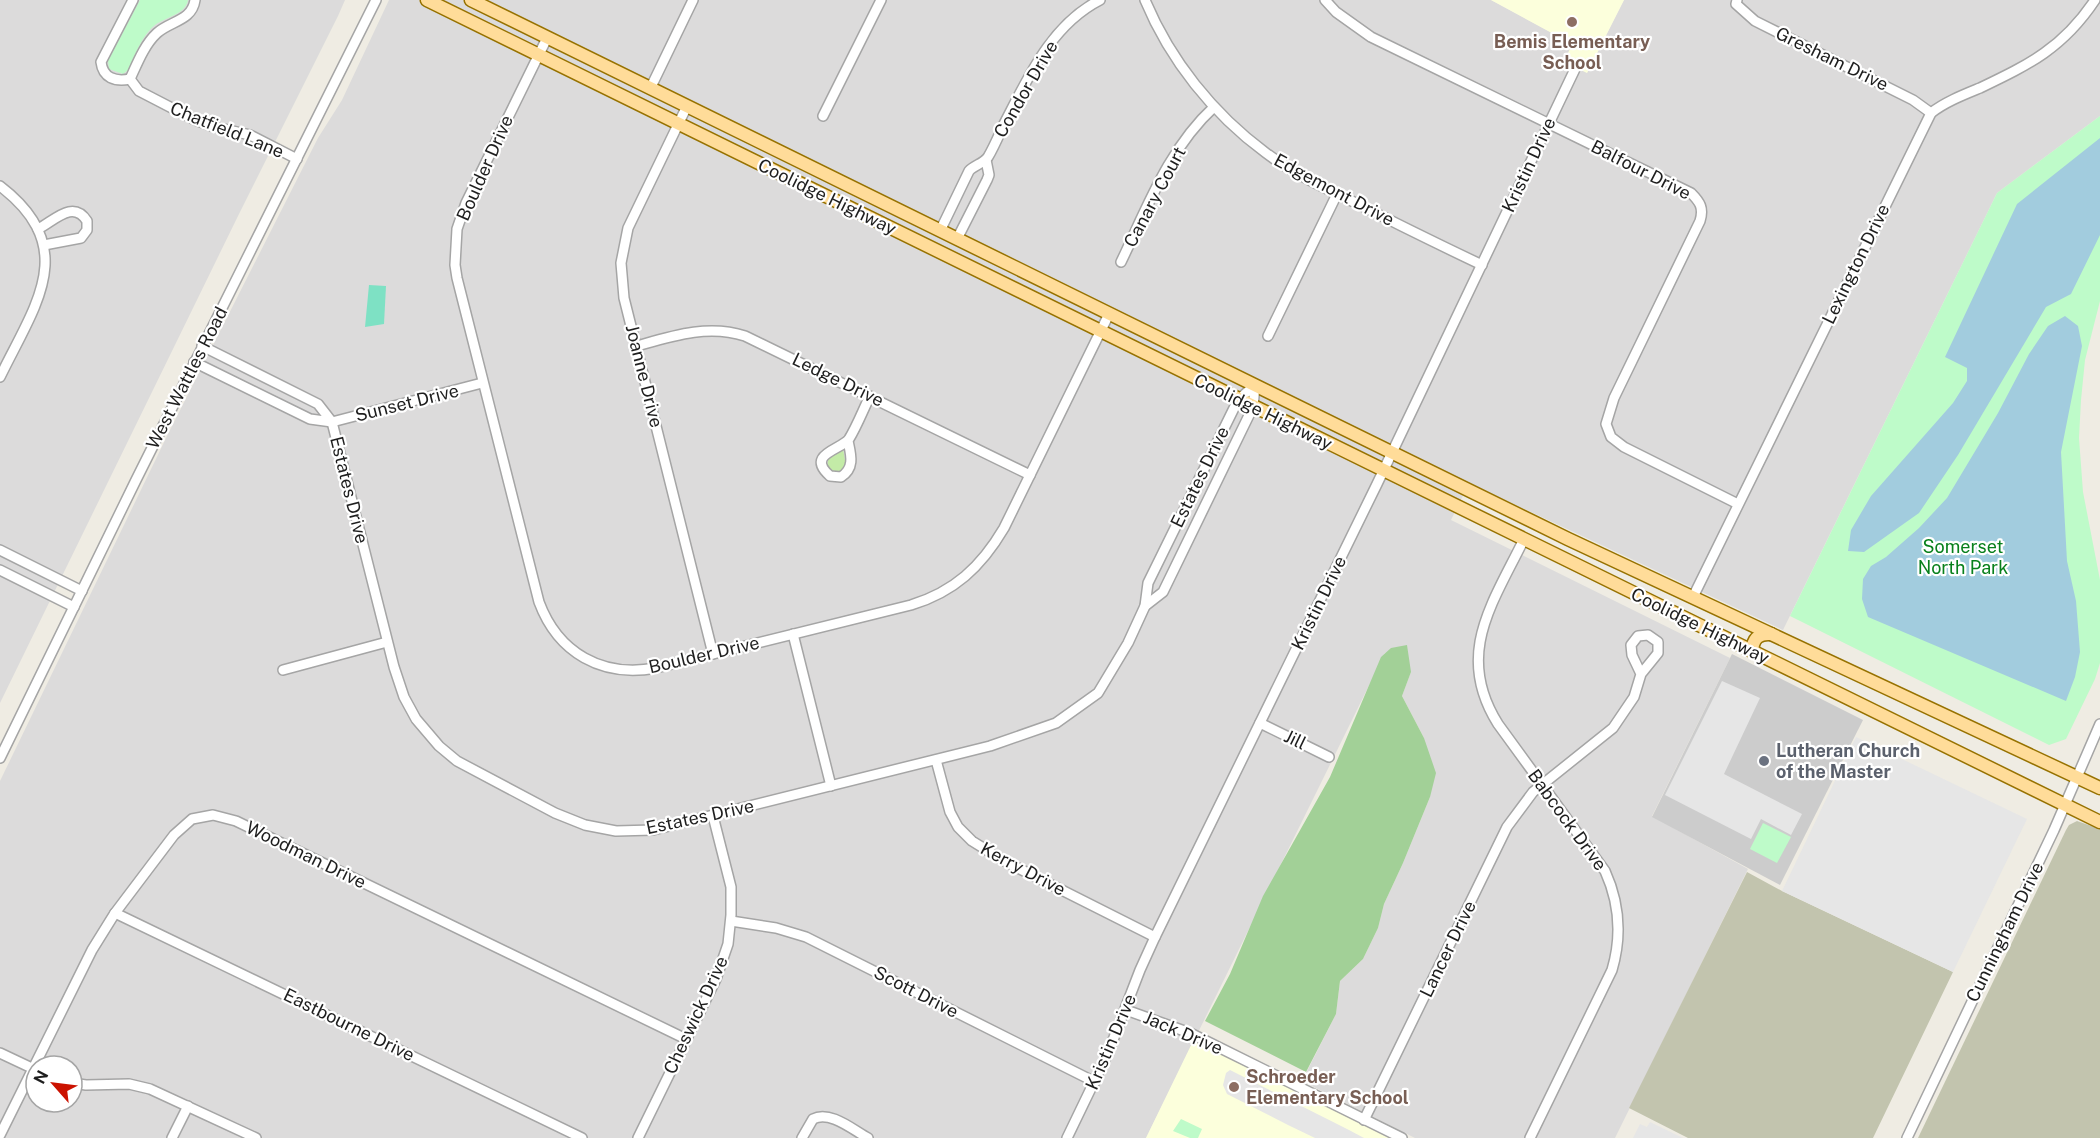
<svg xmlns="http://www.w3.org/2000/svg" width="2100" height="1138" font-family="'Public Sans',sans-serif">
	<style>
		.residential { fill: #dcdbdb; fill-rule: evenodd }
		.education { fill: #fcffdc }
		.religious { fill: #ccc }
		.construction { fill: #c2c4ae }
		.grass { fill: #c3eba7 }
		.forest { fill: #a2d097 }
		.park { fill: #befbc9 }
		.pitch { fill: #7ee1c4 }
		.parking { fill: #e6e6e6 }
		.water { fill: #a2ccde }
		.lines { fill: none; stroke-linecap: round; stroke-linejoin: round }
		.minor-casing { stroke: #a5a5a5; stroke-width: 12 }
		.major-casing { stroke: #977200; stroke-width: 15 }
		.minor { stroke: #fff; stroke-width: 9 }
		.major { stroke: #ffdc99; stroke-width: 12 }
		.education-dot { fill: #8d6e63; stroke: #fff; stroke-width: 2 }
		.worship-dot { fill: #6b7280; stroke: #fff; stroke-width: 2 }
		.labels { text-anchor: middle; stroke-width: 4.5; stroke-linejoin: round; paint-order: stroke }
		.education-label { font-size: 18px; font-weight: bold; fill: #785e54; stroke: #fff }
		.street-label { font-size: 18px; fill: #1e1e1e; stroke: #fff }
		.park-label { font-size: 18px; fill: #08801c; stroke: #fff }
		.worship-label { font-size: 18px; font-weight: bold; fill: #5b616d; stroke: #fff; text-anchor: start }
	</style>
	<rect width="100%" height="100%" fill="#efece3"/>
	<g class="residential">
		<path d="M0 0H345L338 16 238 216 0 703Z"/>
		<path d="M389 0H1491L1573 44 1587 73 1624 0H2100V116L1997 193 1783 630 1469 483 1451 520 1730 658 1652 816 1748 869 1615 1138H1415L1302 1081 1336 1014 1340 981 1363 959 1378 928 1384 904 1403 863 1430 797 1424 738 1402 696 1411 672 1385 653 1146 1138H0V781L169 432 318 138 342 100ZM36 1066H72V1102H36Z"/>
	</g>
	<g class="education">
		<path d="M1491 0H1624L1587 73 1564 62 1572 44Z"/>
		<path d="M1195 1037 1399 1138H1146Z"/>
	</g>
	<path class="religious" d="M1732 654 1863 720 1780 885 1652 817Z"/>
	<g class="construction">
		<path d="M2077 821 2100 829V1138H1918L2066 830 2069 825Z"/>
		<path d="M1747 872 1782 891 1953 972 1873 1138H1688L1629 1108Z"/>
	</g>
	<path class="grass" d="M843 449 846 466 842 471H833L828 467C826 456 834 454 843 449Z"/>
	<path class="forest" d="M1407 645 1411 672 1402 696 1424 738 1436 773 1430 797 1403 863 1384 904 1378 928 1363 959 1340 981 1336 1014 1306 1072 1205 1021 1230 974 1263 896 1330 777 1381 657 1391 648Z"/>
	<g class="park">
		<path d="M140 0H188C186 14 166 17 155 25 142 35 135 55 128 70L123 74 109 69 108 61Z"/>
		<path d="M2100 116V301L2085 360 2081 400 2079 438 2083 492 2100 580V663L2095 679 2066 739 2049 745 1790 616 1997 193Z"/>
		<path d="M1763 823 1791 837 1777 863 1750 849Z"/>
		<path d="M1181 1119 1202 1129 1198 1138H1190L1173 1131Z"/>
	</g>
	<path class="pitch" d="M369 285 386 286 384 324 365 327Z"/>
	<g class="parking">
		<path d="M1722 681 1760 698 1724 774 1802 814 1791 835 1761 819 1751 839 1665 795Z"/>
		<path d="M1856 737 2027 819 1953 972 1782 891Z"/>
		<path d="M1230 1070 1349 1130 1364 1138H1315L1288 1125 1227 1094 1223 1085 1226 1073Z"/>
		<path d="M1650 1122 1683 1138H1633L1640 1124 1647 1127Z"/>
	</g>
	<g class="water">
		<path d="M2100 138V235L2071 294 2046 307 1958 455 1919 513 1864 552 1848 551 1851 530 1871 496 1953 403 1967 381V368L1945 357 2017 204Z"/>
		<path d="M2065 316 2078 326 2082 346 2061 452 2067 561 2076 601 2080 652 2075 677 2066 701 1868 617 1862 599 1863 579 1871 566 1886 557 1919 528 1947 498 1998 413 2029 354 2048 326Z"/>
	</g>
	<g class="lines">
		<defs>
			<g id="minor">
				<path d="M1145 0C1170 60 1213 114 1266 153 1294 174 1327 189 1358 204 1399 225 1440 245 1482 265"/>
				<path d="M1325 0 1336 12 1371 37 1691 193C1700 202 1704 208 1700 221L1614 398 1606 424 1611 437 1624 447 1738 504"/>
				<path d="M1737 0 1736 4 1755 21 1913 100 1931 113"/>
				<path d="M547 38 466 203 457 229 455 265 457 278 539 602C558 653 602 678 656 668L911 605C954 592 981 567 1004 528L1109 314"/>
				<path d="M130 79 139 91 195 120 211 126 250 135 297 159"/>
				<path d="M130 79C115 82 103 78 101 62L133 0"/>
				<path d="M130 79C137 64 144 45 157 33 170 21 192 21 195 0"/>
				<path d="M650 89 693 0"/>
				<path d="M687 106 628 228 621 263 624 298 713 654"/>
				<path d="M823 116 881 0"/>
				<path d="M0 186C81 248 35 305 0 377"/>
				<path d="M38 229C54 221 73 199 87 221V230L81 238 44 245"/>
				<path d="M940 231 969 171C974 165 983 164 988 157 994 147 999 135 1004 124 1028 78 1051 25 1100 0"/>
				<path d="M957 239 987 180 989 175 986 160"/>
				<path d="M1121 262C1147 208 1169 148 1214 107"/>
				<path d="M1268 336 1337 194"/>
				<path d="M202 346 318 404 332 422 394 667 404 697 416 719 439 746 457 761 555 813 585 825 616 831 653 830 990 746 1056 723 1098 693 1128 643 1145 606 1148 583 1238 400 1255 385"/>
				<path d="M637 346C672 336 708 324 745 336L1030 475"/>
				<path d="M194 362 310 419 332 422 482 383"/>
				<path d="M848 441C851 455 855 468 841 477L830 476C805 454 841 450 849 439 857 426 863 410 870 396"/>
				<path d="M1524 539C1493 603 1454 654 1498 724L1605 871C1620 904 1622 936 1612 970L1530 1138"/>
				<path d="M0 550 82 591"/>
				<path d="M0 570 74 607"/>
				<path d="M1693 597 1931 113C1945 102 1963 95 1980 88 2030 64 2063 48 2095 0"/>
				<path d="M1145 606 1163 592 1253 407 1255 385"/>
				<path d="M793 634 831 786"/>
				<path d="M283 670 387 642"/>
				<path d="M1260 723 1329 757"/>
				<path d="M0 758 136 480 376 0"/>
				<path d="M936 760 950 812 958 827 972 841 1006 862 1155 937"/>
				<path d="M115 913 582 1138"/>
				<path d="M731 921 776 928 806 937 1095 1082"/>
				<path d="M1126 1010 1190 1033 1402 1138"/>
				<path d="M0 1053 36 1070"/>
				<path d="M72 1083 86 1085 129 1084 150 1089 256 1138"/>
				<path d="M1364 1120 1507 827 1533 792 1613 728 1634 697 1641 674 1658 653V642L1648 635 1638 636 1631 645 1632 655 1641 674"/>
				<path d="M0 1135 92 950 115 913 149 868 174 835 192 819 213 815 236 821 686 1039"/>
				<path d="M172 1138 188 1106"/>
				<path d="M638 1138 716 979 728 944 731 915V887L713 816"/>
				<path d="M802 1138 813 1119C830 1110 853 1130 868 1138"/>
				<path d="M1067 1138 1108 1053 1140 970 1155 937 1377 484 1575 69"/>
				<path d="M1907 1138 2054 830 2100 724"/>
			</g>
			<g id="major">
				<path d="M427 0 2100 822"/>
				<path d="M471 0 1568 539 2100 788"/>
				<path d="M1752 651C1753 639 1758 633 1771 634"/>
			</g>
		</defs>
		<use href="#minor" class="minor-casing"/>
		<use href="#major" class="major-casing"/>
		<use href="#minor" class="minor"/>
		<use href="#major" class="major"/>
	</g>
	<g class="education-dot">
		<circle cx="1572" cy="22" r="6"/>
		<circle cx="1234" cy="1087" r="6"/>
	</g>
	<circle class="worship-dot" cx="1764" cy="761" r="6"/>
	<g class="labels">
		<g class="education-label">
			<text x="1572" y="48">Bemis Elementary<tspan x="1572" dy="21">School</tspan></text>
			<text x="1246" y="1083" text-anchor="start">Schroeder<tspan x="1246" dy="21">Elementary School</tspan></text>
		</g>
		<g class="street-label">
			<text transform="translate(1832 59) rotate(26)" y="6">Gresham Drive</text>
			<text transform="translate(1026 89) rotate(-60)" y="6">Condor Drive</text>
			<text transform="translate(227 130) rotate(22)" y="6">Chatfield Lane</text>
			<text transform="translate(1529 165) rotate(-65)" y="6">Kristin Drive</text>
			<text transform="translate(485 168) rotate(-66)" y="6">Boulder Drive</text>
			<text transform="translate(1641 170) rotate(27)" y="6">Balfour Drive</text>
			<text transform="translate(1334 190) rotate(28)" y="6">Edgemont Drive</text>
			<text transform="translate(827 197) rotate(26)" y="6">Coolidge Highway</text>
			<text transform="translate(1155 197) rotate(-62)" y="6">Canary Court</text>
			<text transform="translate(1856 264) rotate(-64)" y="6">Lexington Drive</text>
			<text transform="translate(644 376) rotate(76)" y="6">Joanne Drive</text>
			<text transform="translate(187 378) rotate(-63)" y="6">West Wattles Road</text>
			<text transform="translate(838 380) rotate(26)" y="6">Ledge Drive</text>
			<text transform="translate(407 403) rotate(-14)" y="6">Sunset Drive</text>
			<text transform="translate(1263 412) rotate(26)" y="6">Coolidge Highway</text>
			<text transform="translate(1200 477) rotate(-64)" y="6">Estates Drive</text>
			<text transform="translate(349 490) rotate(76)" y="6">Estates Drive</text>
			<text transform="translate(1319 603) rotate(-64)" y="6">Kristin Drive</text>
			<text transform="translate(1700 626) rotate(26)" y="6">Coolidge Highway</text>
			<text transform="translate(704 655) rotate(-13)" y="6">Boulder Drive</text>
			<text transform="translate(1295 740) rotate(26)" y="6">Jill</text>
			<text transform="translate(700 817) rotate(-12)" y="6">Estates Drive</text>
			<text transform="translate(1567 820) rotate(54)" y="6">Babcock Drive</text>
			<text transform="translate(306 855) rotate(26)" y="6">Woodman Drive</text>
			<text transform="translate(1023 869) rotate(28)" y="6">Kerry Drive</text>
			<text transform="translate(2005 932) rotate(-64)" y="6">Cunningham Drive</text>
			<text transform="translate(1448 949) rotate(-64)" y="6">Lancer Drive</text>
			<text transform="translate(916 992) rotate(27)" y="6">Scott Drive</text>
			<text transform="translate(696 1015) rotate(-65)" y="6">Cheswick Drive</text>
			<text transform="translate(349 1025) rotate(26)" y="6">Eastbourne Drive</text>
			<text transform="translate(1183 1033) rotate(23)" y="6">Jack Drive</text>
			<text transform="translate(1111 1042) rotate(-67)" y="6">Kristin Drive</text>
		</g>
		<g class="park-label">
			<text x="1963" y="553">Somerset<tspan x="1963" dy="21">North Park</tspan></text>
		</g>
		<g class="worship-label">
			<text x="1776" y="757">Lutheran Church<tspan x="1776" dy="21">of the Master</tspan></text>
		</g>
	</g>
	<g transform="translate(54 1084) rotate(298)"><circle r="28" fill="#ffffff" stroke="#a5a5a5" stroke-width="1.5"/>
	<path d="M0-4.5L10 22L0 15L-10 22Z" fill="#cb1200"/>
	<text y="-9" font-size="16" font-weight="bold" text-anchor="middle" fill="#1e1e1e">N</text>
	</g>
</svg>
